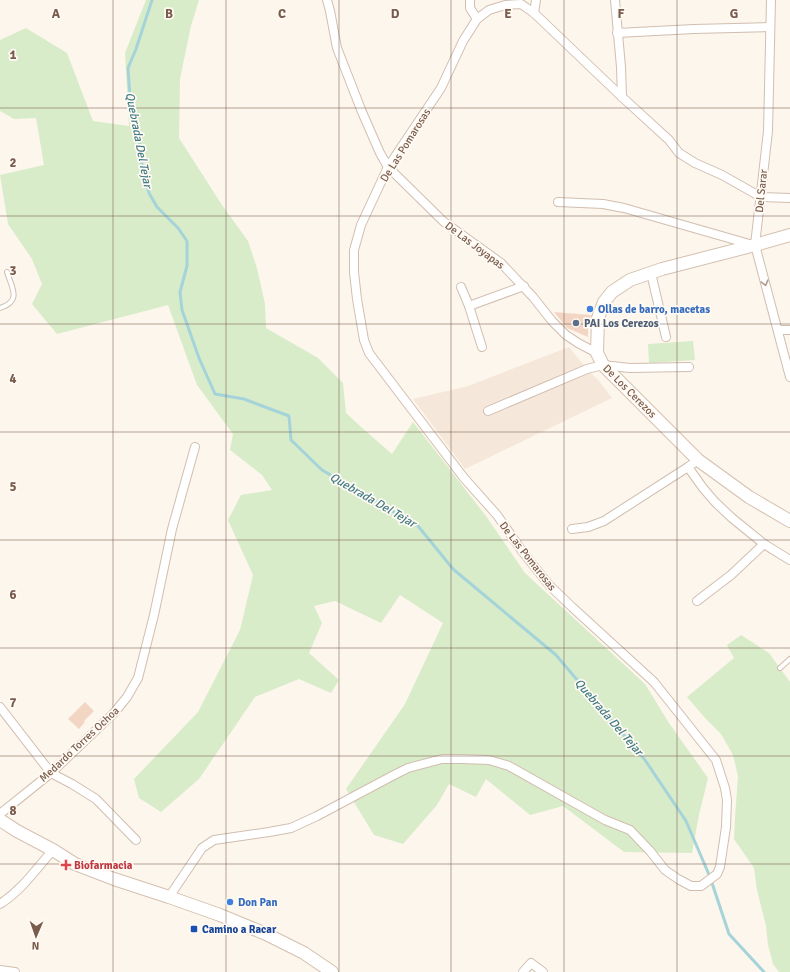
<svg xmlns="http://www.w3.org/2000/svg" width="790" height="972" font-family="Signika,sans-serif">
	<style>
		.residential { fill: #f5e8da }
		.green { fill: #d8ecc9 }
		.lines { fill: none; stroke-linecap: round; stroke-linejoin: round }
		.stream { stroke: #a5d3da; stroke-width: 3 }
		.building { fill: #f3d5c3 }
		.lane-casing { stroke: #d1beb0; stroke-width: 6 }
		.street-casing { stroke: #d1beb0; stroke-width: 10 }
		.secondary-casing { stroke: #d6c0b0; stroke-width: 14 }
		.lane { stroke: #fff; stroke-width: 4 }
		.street { stroke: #fff; stroke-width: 8 }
		.secondary { stroke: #fff; stroke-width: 12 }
		.oneway { stroke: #af9d94 }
		.grid { fill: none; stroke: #7a5c4d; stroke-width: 1; stroke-opacity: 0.55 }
		.shop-dot { fill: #3f7fe0; stroke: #fffaf3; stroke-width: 1.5 }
		.service-dot { fill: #5c6f8a; stroke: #fffaf3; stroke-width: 1.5 }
		.health-dot { fill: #e0444e; stroke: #fffaf3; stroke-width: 1.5 }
		.transit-dot { fill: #1a4fb4; stroke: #fffaf3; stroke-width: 1.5 }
		.labels { text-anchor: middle; stroke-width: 3.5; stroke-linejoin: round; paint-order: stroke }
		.street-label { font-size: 11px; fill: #7a5c4d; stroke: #fffaf3 }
		.shop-label { font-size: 11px; font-weight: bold; fill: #366cbe; stroke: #fffaf3; text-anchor: start }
		.service-label { font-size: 11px; font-weight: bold; fill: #4e5e75; stroke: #fffaf3; text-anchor: start }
		.health-label { font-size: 11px; font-weight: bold; fill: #be3a42; stroke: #fffaf3; text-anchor: start }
		.transit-label { font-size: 11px; font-weight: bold; fill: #164399; stroke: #fffaf3; text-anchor: start }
		.water-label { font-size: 12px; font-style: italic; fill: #437c86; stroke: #fffaf3 }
		.grid-label { font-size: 13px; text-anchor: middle; font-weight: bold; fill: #7a5c4d; stroke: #fffaf3; stroke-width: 3.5; stroke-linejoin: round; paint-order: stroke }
	</style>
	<rect width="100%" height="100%" fill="#fdf6ec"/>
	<path class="residential" d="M569 347 587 369 599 381 612 398 465 469 413 399 468 386Z"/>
	<g class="green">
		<path d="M146 0H199L191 26 180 79 179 138 222 205 248 241 257 268 265 304 266 328 318 358 343 383 346 413 361 427 392 454 413 422 486 516 525 573 645 684 669 723 708 778 699 815 692 853 624 852 563 806 530 815 486 779 476 797 449 784 437 805 403 844 374 835 346 789 405 704 443 623 400 595 381 623 335 601 314 606 322 623 309 653 339 680 331 693 299 679 255 697 199 779 161 812 139 798 134 779 198 712 240 630 253 575 228 520 241 495 272 490 262 475 230 450 233 434 197 385 168 305 57 334 32 304 42 284 32 259 8 224 0 175 44 165 36 118 14 119 0 111V40L26 28 67 53 93 121 129 126 125 53Z"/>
		<path d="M693 341 695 360 649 363 648 344Z"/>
		<path d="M741 635 769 653 790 682V972H779L773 964 768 945 766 926 757 890 754 868 734 839 735 818 738 776 733 755 721 734 705 718 687 697 734 658 727 645Z"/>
	</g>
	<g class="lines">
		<path class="stream" d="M152 0 136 49 128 68 130 97 137 119 142 165 149 193 157 207 178 228 187 241V266L180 292 182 310 199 358 215 394 244 399 289 416 291 440 322 470 418 526 453 569 556 655 645 760 686 821 710 877 729 934 764 972"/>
	</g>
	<g class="building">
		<path d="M554 312 591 315 588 325V337L567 328Z"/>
		<path d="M85 702 94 711 84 721 85 722 79 729 68 719Z"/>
	</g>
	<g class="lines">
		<defs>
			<g id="lane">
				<path d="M0 308C22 301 12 288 7 272"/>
				<path d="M780 668 790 659"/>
			</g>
			<g id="street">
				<path d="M327 0 330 11 337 48 362 112 380 153 388 167 444 222 501 263 533 297 552 321 566 335 578 343 597 353"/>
				<path d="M470 0V8L477 19"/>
				<path d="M615 0 621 67 622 97"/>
				<path d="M771 0 768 131 755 245 790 377"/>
				<path d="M534 13 536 0"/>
				<path d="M617 33 694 29 770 27"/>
				<path d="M558 202 603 204 624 208 753 245"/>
				<path d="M651 273 666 337"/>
				<path d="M461 287 469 306 482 347"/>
				<path d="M469 306 524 286"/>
				<path d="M778 330H790"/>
				<path d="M488 411 587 369 603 365 630 368 689 367"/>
				<path d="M698 460 688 467 703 488 715 502 732 518 764 544 790 560"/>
				<path d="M572 529 588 527 604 521 688 467"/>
				<path d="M697 601 731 575 764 544"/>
				<path d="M0 707 51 773 72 784 96 799 136 840"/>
				<path d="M0 814 51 773 114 713 127 697 138 678 154 615 172 529 195 447"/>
				<path d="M169 897 202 848 214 840 269 832 291 828 317 816 394 775 408 768 442 759H462L489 760 509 766 605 820 630 830 650 851 665 870 678 879 691 886H701L717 874 720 867 726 827 727 800 725 788 716 760 654 682 572 607 549 585 522 551 497 515 464 478 369 353 364 340 357 299 354 272V250L361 225 388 167 441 88 463 41 477 19 489 10 505 5 521 4 534 13 622 97 669 140 679 153 695 163 722 175 761 197 790 198"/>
				<path d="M0 904C22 890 36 869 53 850"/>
				<path d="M0 970 15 972"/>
				<path d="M523 972 531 963 543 972"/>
			</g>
			<g id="secondary">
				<path d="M790 235 755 245 662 269 630 280 612 292 604 302 598 318 597 353 603 365 698 460 749 497 790 521"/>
				<path d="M0 820 17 831 53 850 75 864 114 879 169 897 220 915 266 934 304 953 332 972"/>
			</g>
		</defs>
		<use href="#lane" class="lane-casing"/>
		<use href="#street" class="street-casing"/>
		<use href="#secondary" class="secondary-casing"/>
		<use href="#lane" class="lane"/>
		<use href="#street" class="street"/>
		<use href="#secondary" class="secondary"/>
	</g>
	<defs><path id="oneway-chevron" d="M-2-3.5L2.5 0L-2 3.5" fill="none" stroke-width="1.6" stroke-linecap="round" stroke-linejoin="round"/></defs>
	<use class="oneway" href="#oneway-chevron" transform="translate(765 283) rotate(75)"/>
	<path class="grid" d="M113 0V972M226 0V972M339 0V972M451 0V972M564 0V972M677 0V972M0 108H790M0 216H790M0 324H790M0 432H790M0 540H790M0 648H790M0 756H790M0 864H790"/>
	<g class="shop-dot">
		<circle cx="590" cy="309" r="4"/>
		<circle cx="230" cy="902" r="4"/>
	</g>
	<circle class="service-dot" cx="576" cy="323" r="4"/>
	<path class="health-dot" d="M64 859h4v4h4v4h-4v4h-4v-4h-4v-4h4z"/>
	<rect class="transit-dot" x="190" y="925" width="8" height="8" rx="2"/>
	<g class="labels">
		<g class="street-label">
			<text transform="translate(405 145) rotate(-58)" y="4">De Las Pomarosas</text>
			<text transform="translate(761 191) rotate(-84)" y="4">Del Sarar</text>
			<text transform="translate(475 245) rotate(37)" y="4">De Las Joyapas</text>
			<text transform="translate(630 391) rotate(45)" y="4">De Los Cerezos</text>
			<text transform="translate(528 556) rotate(52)" y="4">De Las Pomarosas</text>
			<text transform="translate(79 744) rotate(-43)" y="4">Medardo Torres Ochoa</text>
		</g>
		<g class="shop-label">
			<text x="598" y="313">Ollas de barro, macetas</text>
			<text x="238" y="906">Don Pan</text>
		</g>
		<g class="service-label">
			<text x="584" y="327">PAI Los Cerezos</text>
		</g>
		<g class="health-label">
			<text x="74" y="869">Biofarmacia</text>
		</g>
		<g class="transit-label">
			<text x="202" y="933">Camino a Racar</text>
		</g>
		<g class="water-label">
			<text transform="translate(139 140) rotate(79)" y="4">Quebrada Del Tejar</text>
			<text transform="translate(373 500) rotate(30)" y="4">Quebrada Del Tejar</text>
			<text transform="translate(609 717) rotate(49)" y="4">Quebrada Del Tejar</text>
		</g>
	</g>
	<g class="grid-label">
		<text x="56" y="18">A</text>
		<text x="169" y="18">B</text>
		<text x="282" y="18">C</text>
		<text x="395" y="18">D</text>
		<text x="508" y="18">E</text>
		<text x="621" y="18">F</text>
		<text x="734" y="18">G</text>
		<text x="13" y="59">1</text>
		<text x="13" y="167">2</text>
		<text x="13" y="275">3</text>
		<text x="13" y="383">4</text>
		<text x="13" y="491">5</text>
		<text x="13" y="599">6</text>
		<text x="13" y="707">7</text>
		<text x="13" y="815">8</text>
	</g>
	<g transform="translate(36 936) rotate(182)" stroke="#fffaf3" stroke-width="3" paint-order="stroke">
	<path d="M0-3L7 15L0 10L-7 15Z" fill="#7a5c4d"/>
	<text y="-6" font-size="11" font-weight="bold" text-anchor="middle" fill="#7a5c4d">N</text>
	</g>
</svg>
